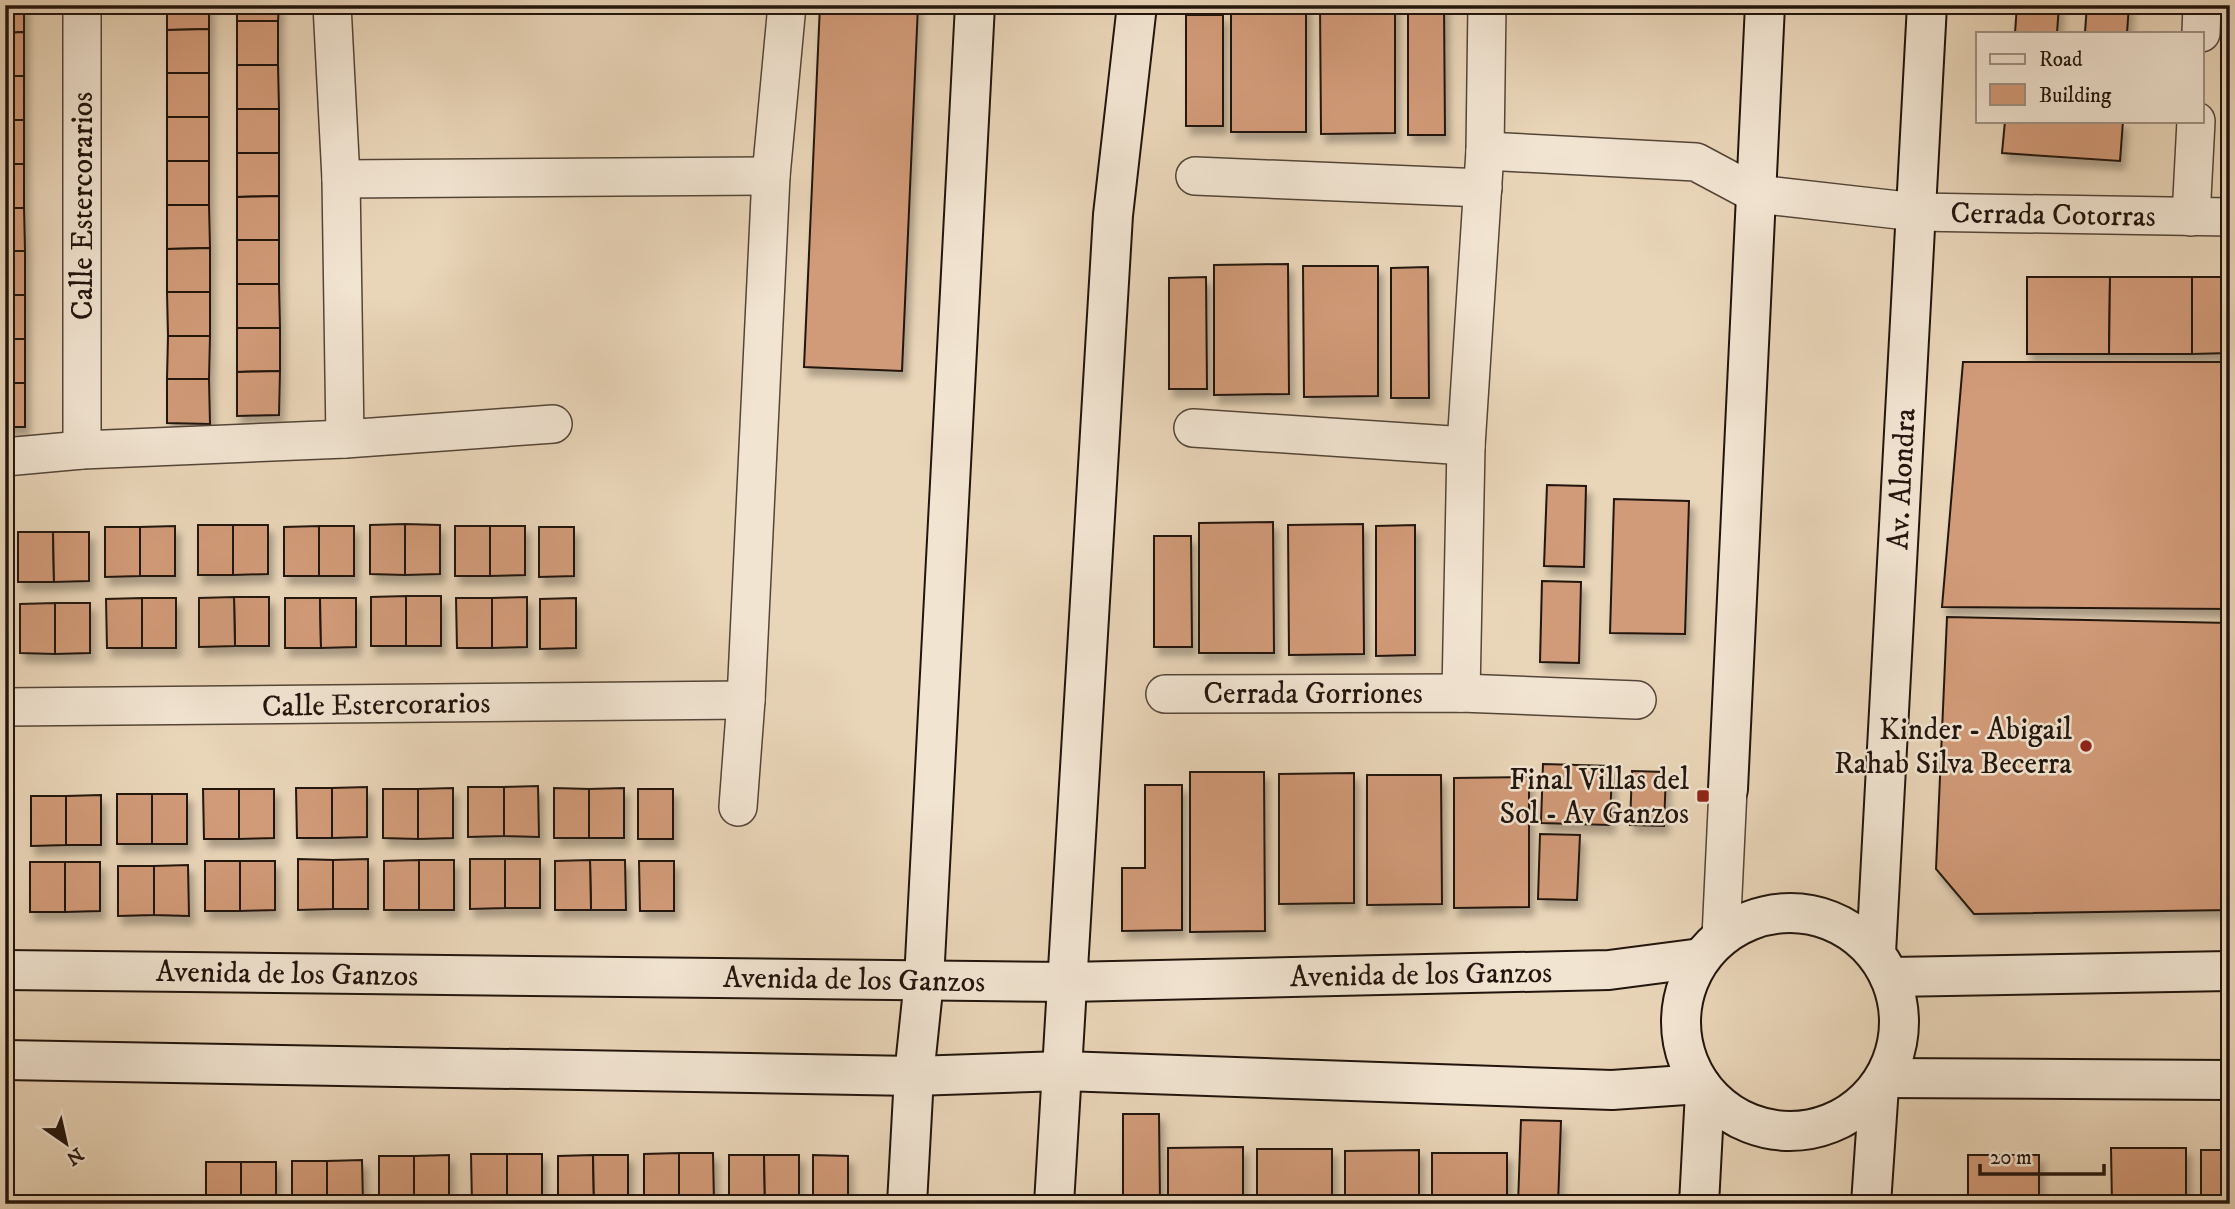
<svg xmlns="http://www.w3.org/2000/svg" width="2235" height="1209" font-family="'IM FELL DW Pica',serif">
	<style>
		.building { fill: #d19a78; stroke: #22150d; stroke-width: 2; filter: url(#shadow) }
		.lines { fill: none; stroke-linecap: round; stroke-linejoin: round }
		.street-casing { stroke: #544538; stroke-width: 40 }
		.secondary-casing { stroke: #22150d; stroke-width: 42 }
		.street { stroke: #f1e4d1; stroke-width: 37 }
		.secondary { stroke: #f1e4d1; stroke-width: 38 }
		.poi-dot { fill: #8f2418; stroke: #f1e4d1; stroke-width: 2.5 }
		.labels { text-anchor: middle; stroke-width: 5; stroke-linejoin: round; paint-order: stroke }
		.street-label { font-size: 30px; fill: #22150d; stroke: #f1e4d1 }
		.poi-label { font-size: 30px; fill: #22150d; stroke: #f1e4d1; text-anchor: end }
	</style>
	<defs>
		<filter id="shadow"><feDropShadow dx="4.5" dy="8" stdDeviation="3.5" flood-color="#0004"/></filter>
	</defs>
	<rect width="100%" height="100%" fill="#e9d5b8"/>
	<filter id="stains"><feTurbulence type="fractalNoise" baseFrequency=".00286" numOctaves="4"/><feColorMatrix values="0 0 0 0 .2 0 0 0 0 .09 0 0 0 0 .02 0 0 0 .5 -.17"/></filter>
	<radialGradient id="worn" r=".72"><stop offset=".6" stop-color="#630" stop-opacity="0"/><stop offset="1" stop-color="#630" stop-opacity=".3"/></radialGradient>
	<g class="building">
		<path d="M5 5H24V32L5 33Z"/>
		<path d="M167 5H209V29L167 30Z"/>
		<path d="M237 5H279L278 21H237Z"/>
		<path d="M820 5H918L902 371 804 367Z"/>
		<rect x="1231" y="5" width="75" height="127"/>
		<path d="M1320 5H1395V133L1321 134Z"/>
		<path d="M1408 5H1444L1445 135H1408Z"/>
		<path d="M2017 5H2059L2057 33H2015Z"/>
		<path d="M2087 5H2129L2127 33 2085 32Z"/>
		<rect x="1186" y="15" width="37" height="111"/>
		<rect x="237" y="21" width="41" height="44"/>
		<path d="M209 29V73H167V30Z"/>
		<path d="M24 32V76H5V33Z"/>
		<path d="M237 65H278L279 109H237Z"/>
		<rect x="167" y="73" width="42" height="44"/>
		<rect x="5" y="76" width="19" height="44"/>
		<rect x="237" y="109" width="42" height="44"/>
		<rect x="167" y="117" width="42" height="44"/>
		<rect x="5" y="120" width="19" height="44"/>
		<path d="M2005 121H2123L2120 161 2002 153Z"/>
		<path d="M237 153H279V196L237 197Z"/>
		<rect x="167" y="161" width="42" height="44"/>
		<rect x="5" y="164" width="19" height="44"/>
		<path d="M279 196V240H237V197Z"/>
		<path d="M167 205H209L210 248 167 249Z"/>
		<path d="M5 208H24L25 251H5Z"/>
		<rect x="237" y="240" width="42" height="44"/>
		<path d="M210 248V292H167V249Z"/>
		<rect x="5" y="251" width="20" height="44"/>
		<path d="M1288 264 1289 394 1214 395V265Z"/>
		<path d="M1303 266H1378V396L1304 397Z"/>
		<path d="M1428 267 1429 398H1391V268Z"/>
		<path d="M1206 277 1207 389H1169V278Z"/>
		<path d="M2027 277H2110L2109 354H2027Z"/>
		<path d="M2110 277H2192V354H2109Z"/>
		<path d="M2192 277H2230V353L2192 354Z"/>
		<path d="M237 284H279L280 328H237Z"/>
		<path d="M167 292H210V336H168Z"/>
		<rect x="5" y="295" width="20" height="44"/>
		<path d="M237 328H280V371L237 372Z"/>
		<path d="M168 336H210L209 379H167Z"/>
		<rect x="5" y="339" width="20" height="44"/>
		<path d="M1963 362H2230V609L1942 607Z"/>
		<path d="M280 371 279 415 237 416V372Z"/>
		<path d="M167 379H209L210 424 167 423Z"/>
		<rect x="5" y="383" width="20" height="44"/>
		<path d="M1547 485 1586 486 1584 567 1544 566Z"/>
		<path d="M1614 499 1689 501 1685 634 1610 633Z"/>
		<path d="M1273 522 1274 653H1199V523Z"/>
		<path d="M405 524V575L370 574V525Z"/>
		<path d="M405 524 440 525V574L405 575Z"/>
		<path d="M1363 524 1364 654 1289 655 1288 525Z"/>
		<rect x="198" y="525" width="35" height="50"/>
		<path d="M233 525H268V574L233 575Z"/>
		<path d="M1415 525V655L1376 656V526Z"/>
		<path d="M175 526V576H140V527Z"/>
		<path d="M319 526V576H284V527Z"/>
		<rect x="319" y="526" width="35" height="50"/>
		<rect x="455" y="526" width="35" height="50"/>
		<path d="M490 526H525V575L490 576Z"/>
		<path d="M105 527H140V576L105 577Z"/>
		<path d="M539 527H574V576L539 577Z"/>
		<path d="M18 532H53L54 582H18Z"/>
		<path d="M53 532H89V581L54 582Z"/>
		<path d="M1154 536H1191L1192 647H1154Z"/>
		<path d="M1542 581 1581 582 1579 663 1540 662Z"/>
		<rect x="406" y="596" width="35" height="50"/>
		<path d="M406 596V646H371V597Z"/>
		<path d="M234 597H269V646H235Z"/>
		<path d="M234 597 235 646 199 647V598Z"/>
		<path d="M527 597V647L492 648V598Z"/>
		<rect x="142" y="598" width="34" height="50"/>
		<path d="M142 598V648H107L106 599Z"/>
		<path d="M285 598H320L321 648H285Z"/>
		<path d="M320 598H356V647L321 648Z"/>
		<path d="M456 598H492V648H457Z"/>
		<path d="M576 598V648L540 649V599Z"/>
		<path d="M55 603H90V653L55 654Z"/>
		<path d="M55 603V654L20 653V604Z"/>
		<path d="M1947 617 2230 623V910L1974 914 1936 869Z"/>
		<path d="M1543 764 1612 766 1610 825 1541 823Z"/>
		<path d="M1632 771 1666 772 1664 826 1630 825Z"/>
		<path d="M1190 772H1264L1265 931 1190 932Z"/>
		<path d="M1354 773V903L1279 904V774Z"/>
		<path d="M1367 775H1441L1442 904 1367 905Z"/>
		<path d="M1529 777V907L1454 908V778Z"/>
		<path d="M1145 785H1182V930L1122 931V868H1145Z"/>
		<path d="M538 786 539 837 504 836V787Z"/>
		<path d="M367 787V837L332 838V788Z"/>
		<path d="M468 787H504V836L468 837Z"/>
		<path d="M296 788H332V838H297Z"/>
		<path d="M453 788V838L418 839V789Z"/>
		<path d="M554 788 589 789V838H554Z"/>
		<path d="M624 788V838H589V789Z"/>
		<path d="M203 789H239V839H204Z"/>
		<path d="M239 789H274V838L239 839Z"/>
		<path d="M383 789H418V839L383 838Z"/>
		<rect x="638" y="789" width="35" height="50"/>
		<rect x="117" y="794" width="35" height="50"/>
		<rect x="152" y="794" width="35" height="50"/>
		<path d="M101 795V845H66V796Z"/>
		<path d="M31 796H66V845L31 846Z"/>
		<path d="M1540 834 1580 835 1577 900 1538 899Z"/>
		<path d="M298 859 333 860V909L298 910Z"/>
		<path d="M368 859V909H333V860Z"/>
		<path d="M470 859H505V908L470 909Z"/>
		<rect x="505" y="859" width="35" height="49"/>
		<rect x="419" y="860" width="35" height="50"/>
		<path d="M419 860V910H384V861Z"/>
		<path d="M590 860H625L626 910H591Z"/>
		<path d="M590 860 591 910H555V861Z"/>
		<rect x="205" y="861" width="35" height="50"/>
		<path d="M240 861H275V910L240 911Z"/>
		<path d="M639 861H674V911H640Z"/>
		<rect x="30" y="862" width="35" height="50"/>
		<path d="M65 862H100V911L65 912Z"/>
		<path d="M188 865 189 916 154 915V866Z"/>
		<path d="M118 866H154V915L118 916Z"/>
		<path d="M1123 1114H1159L1160 1204H1123Z"/>
		<path d="M1521 1120 1561 1121 1558 1204H1518Z"/>
		<path d="M1243 1147V1204H1168V1148Z"/>
		<path d="M2111 1148H2186V1204H2112Z"/>
		<rect x="1257" y="1149" width="75" height="55"/>
		<path d="M1419 1150V1204H1345V1151Z"/>
		<rect x="2201" y="1150" width="29" height="54"/>
		<path d="M679 1153V1203H644V1154Z"/>
		<path d="M679 1153H713L714 1203H679Z"/>
		<rect x="1432" y="1153" width="75" height="51"/>
		<path d="M471 1154H507V1204H472Z"/>
		<rect x="507" y="1154" width="35" height="50"/>
		<path d="M449 1155V1204H414V1156Z"/>
		<path d="M593 1155 594 1204H558V1156Z"/>
		<path d="M593 1155H628V1204H594Z"/>
		<path d="M729 1155H764L765 1204H729Z"/>
		<path d="M764 1155H799V1204H765Z"/>
		<path d="M813 1155 848 1156V1204H813Z"/>
		<rect x="1968" y="1155" width="71" height="49"/>
		<rect x="379" y="1156" width="35" height="48"/>
		<path d="M362 1160 363 1204H327V1161Z"/>
		<rect x="292" y="1161" width="35" height="43"/>
		<rect x="206" y="1162" width="35" height="42"/>
		<rect x="241" y="1162" width="35" height="42"/>
	</g>
	<g class="lines">
		<defs>
			<g id="street">
				<path d="M82 5V450"/>
				<path d="M332 5 341 179 345 439"/>
				<path d="M2201 33 2202 5"/>
				<path d="M1485 151 1696 162 1756 194 1916 212 2230 217"/>
				<path d="M1195 176 1483 188"/>
				<path d="M341 179 771 176"/>
				<path d="M2191 217 2196 121"/>
				<path d="M1193 428 1466 446"/>
				<path d="M5 457 82 450 345 439 553 424"/>
				<path d="M1461 693 1466 446 1485 151 1487 5"/>
				<path d="M1165 694 1461 693 1637 700"/>
				<path d="M5 707 746 700"/>
				<path d="M738 807 746 700 771 176 787 5"/>
				<path d="M1721 937 1728 789"/>
			</g>
			<g id="secondary">
				<path d="M1728 789 1765 5"/>
				<circle cx="1790" cy="1022" r="109"/>
				<path d="M1876 953 1927 5"/>
				<path d="M5 970 1067 982 1609 970 1701 958"/>
				<path d="M1891 977 2230 971"/>
				<path d="M5 1060 914 1076 1063 1071 1612 1090 1700 1084"/>
				<path d="M1884 1078 2230 1080"/>
				<path d="M907 1204 914 1076 924 980 975 5"/>
				<path d="M1054 1204 1113 215 1137 5"/>
				<path d="M1699 1204 1705 1092"/>
				<path d="M1871 1204 1879 1086"/>
			</g>
		</defs>
		<use href="#street" class="street-casing"/>
		<use href="#secondary" class="secondary-casing"/>
		<use href="#street" class="street"/>
		<use href="#secondary" class="secondary"/>
	</g>
	<g class="poi-dot">
		<circle cx="2086" cy="746" r="7"/>
		<rect x="1696" y="789" width="14" height="14" rx="3.5"/>
	</g>
	<g class="labels">
		<g class="street-label">
			<text transform="translate(82 206) rotate(-90)" y="10">Calle Estercorarios</text>
			<text transform="translate(2053 214) rotate(1)" y="10">Cerrada Cotorras</text>
			<text transform="translate(1901 479) rotate(-87)" y="10">Av. Alondra</text>
			<text x="1313" y="703">Cerrada Gorriones</text>
			<text transform="translate(376 704) rotate(-1)" y="10">Calle Estercorarios</text>
			<text transform="translate(287 973) rotate(1)" y="10">Avenida de los Ganzos</text>
			<text transform="translate(1421 974) rotate(-1)" y="10">Avenida de los Ganzos</text>
			<text transform="translate(854 979) rotate(1)" y="10">Avenida de los Ganzos</text>
		</g>
		<g class="poi-label">
			<text x="2072" y="739">Kinder - Abigail<tspan x="2072" dy="34">Rahab Silva Becerra</tspan></text>
			<text x="1689" y="789">Final Villas del<tspan x="1689" dy="34">Sol - Av Ganzos</tspan></text>
		</g>
	</g>
	<rect width="2235" height="1209" fill="none" stroke="#e9d5b8" stroke-width="28"/>
	<rect x="7" y="7" width="2221" height="1195" fill="none" stroke="#22150d" stroke-width="3.5"/>
	<rect x="14" y="14" width="2207" height="1181" fill="none" stroke="#22150d" stroke-width="2"/>
	<rect x="1976" y="32" width="228" height="91" fill="#f1e4d1" stroke="#9e9183" stroke-width="2"/>
	<rect x="1990" y="54" width="35" height="10" fill="#f1e4d1" stroke="#9e9183" stroke-width="2"/>
	<text x="2039" y="66" font-size="21" fill="#22150d">Road</text>
	<rect x="1990" y="84" width="35" height="21" fill="#d19a78" stroke="#9e9183" stroke-width="2"/>
	<text x="2039" y="102" font-size="21" fill="#22150d">Building</text>
	<g transform="translate(66 1143) rotate(146)" stroke="#f1e4d1" stroke-width="5" paint-order="stroke">
	<path d="M0-5L12 26L0 18L-12 26Z" fill="#22150d"/>
	<text y="-10" font-size="19" font-weight="bold" text-anchor="middle" fill="#22150d">N</text>
	</g>
	<path d="M1980 1164v10h124v-10" fill="none" stroke="#22150d" stroke-width="3.5"/>
	<text x="1990" y="1164" font-size="21" fill="#22150d" stroke="#f1e4d1" stroke-width="5" paint-order="stroke">20 m</text>
	<rect width="100%" height="100%" filter="url(#stains)"/>
	<rect width="100%" height="100%" fill="url(#worn)"/>
</svg>
